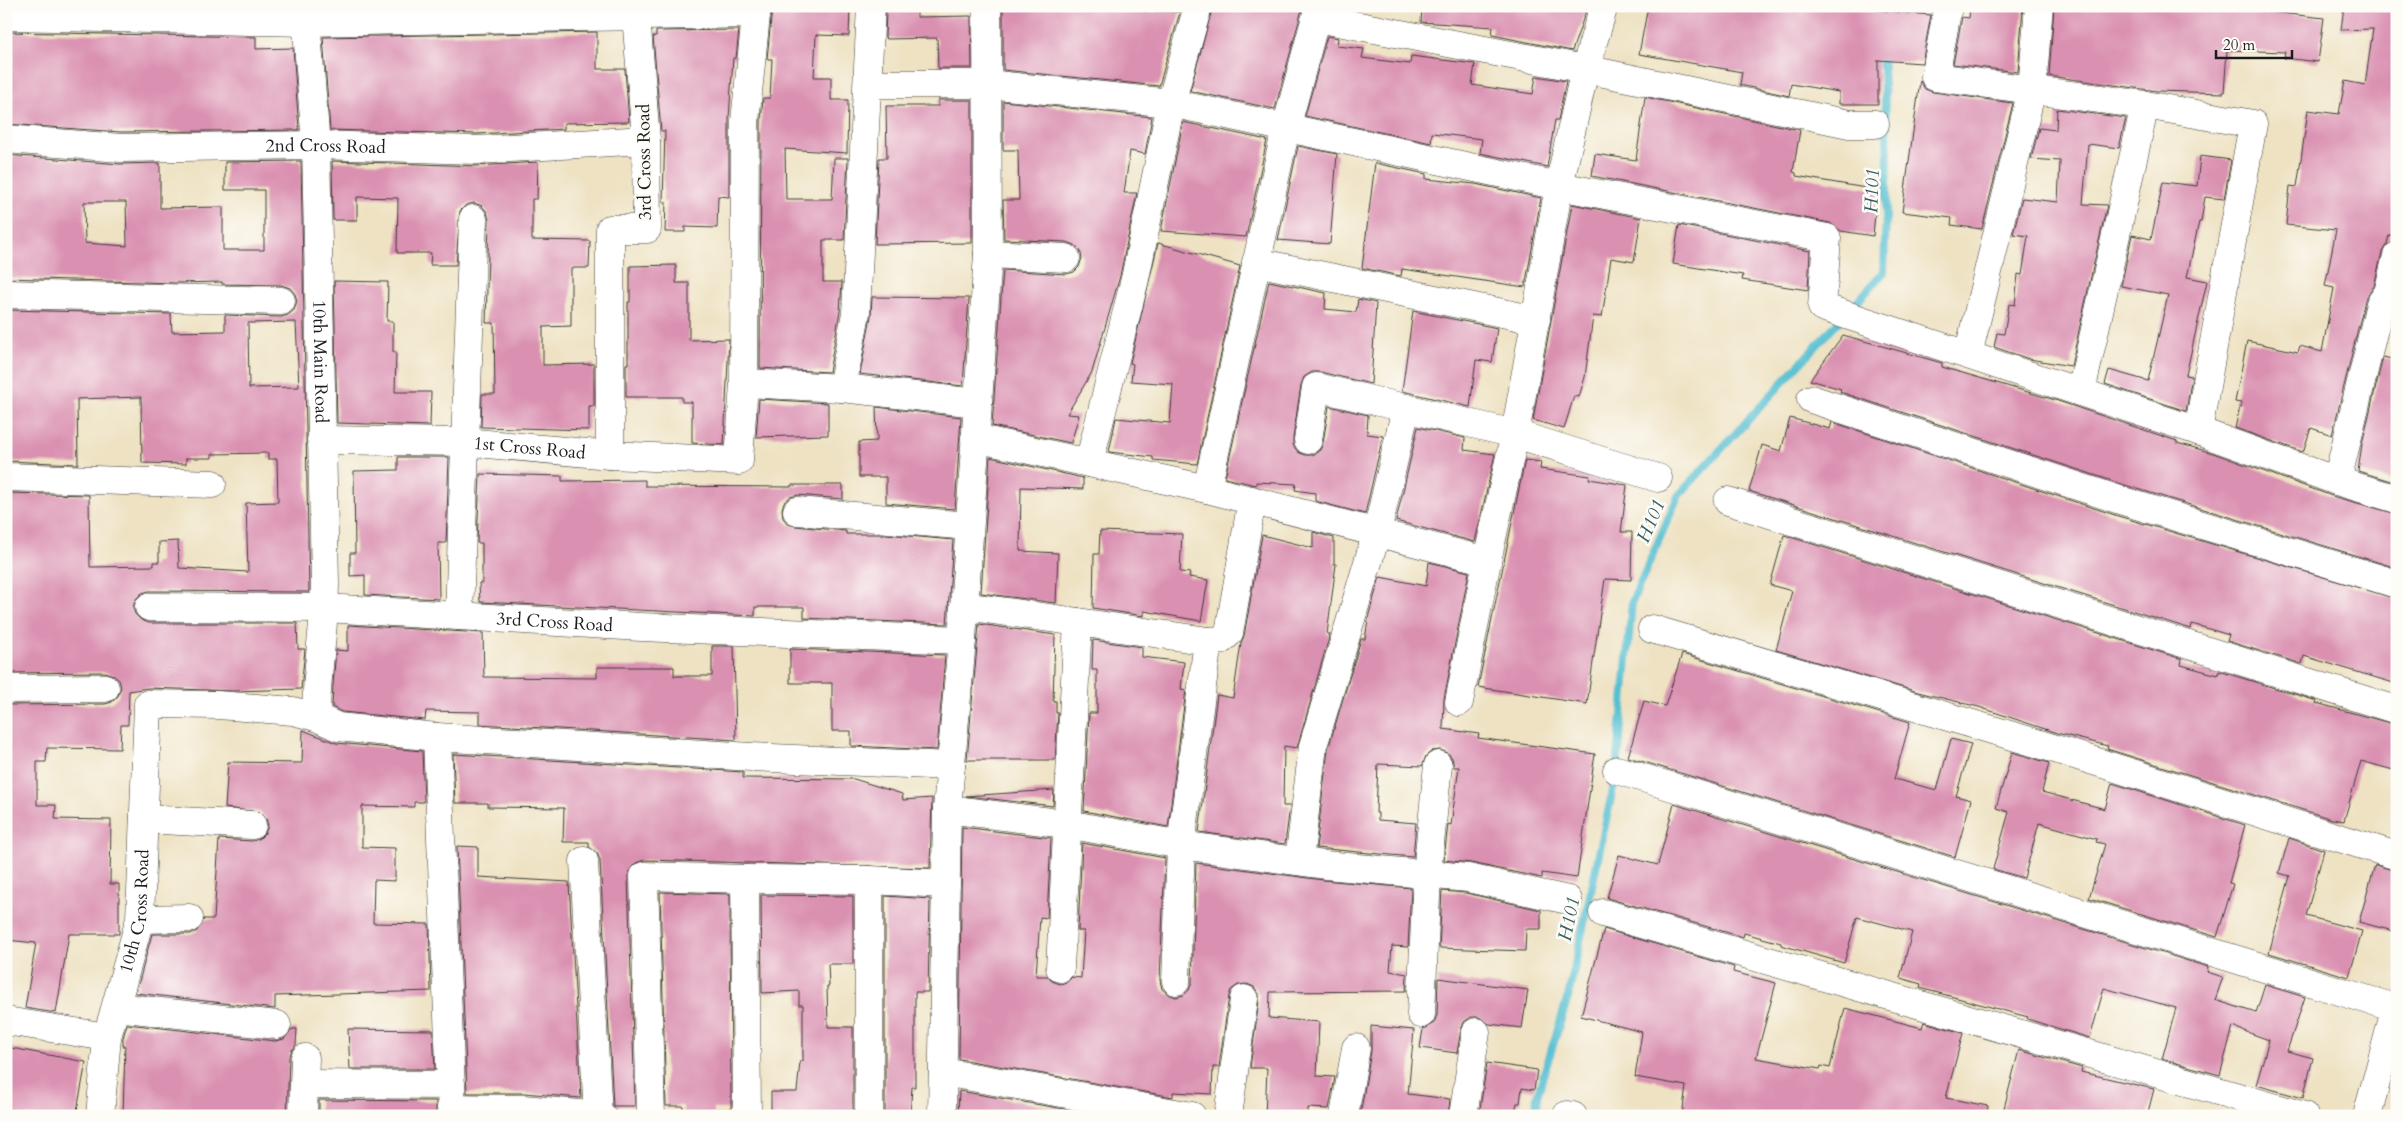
<svg xmlns="http://www.w3.org/2000/svg" width="2403" height="1122" font-family="Cardo,serif">
	<style>
		.lines { fill: none; stroke-linecap: round; stroke-linejoin: round }
		.stream { stroke: #56bfd2; stroke-width: 8 }
		.building { fill: #da90b1; fill-rule: evenodd }
		.minor-casing { stroke: #3c3a35; stroke-width: 29 }
		.minor { stroke: #fff; stroke-width: 28 }
		.labels { text-anchor: middle; stroke-width: 5; stroke-linejoin: round; paint-order: stroke }
		.street-label { font-size: 18px; fill: #1c1c1c; stroke: #fdfcf7 }
		.water-label { font-size: 19px; font-style: italic; fill: #335d65; stroke: #fdfcf7 }
	</style>
	<rect width="100%" height="100%" fill="#fdfcf7"/>
	<filter id="ink" filterUnits="userSpaceOnUse"><feTurbulence type="fractalNoise" baseFrequency=".02" numOctaves="2"/><feDisplacementMap in="SourceGraphic" scale="10" xChannelSelector="R" yChannelSelector="G"/><feConvolveMatrix kernelMatrix="1 2 1 2 8 2 1 2 1" color-interpolation-filters="sRGB"/></filter>
	<filter id="wash" filterUnits="userSpaceOnUse"><feTurbulence type="fractalNoise" baseFrequency=".0096" numOctaves="4" result="noise"/><feDisplacementMap in="SourceGraphic" scale="20" xChannelSelector="R" yChannelSelector="G"/><feGaussianBlur stdDeviation="1.12" result="paint"/><feColorMatrix in="noise" values="0 0 0 0 0 0 0 0 0 0 0 0 0 0 0 0 0 1.4 0 .05"/><feComposite in="paint" operator="in"/></filter>
	<g filter="url(#wash)">
		<rect width="100%" height="100%" fill="#eee2c3"/>
		<g class="lines">
			<g class="stream">
				<path d="M1879 6 1880 20"/>
				<path d="M1849 311 1884 272 1888 155 1882 51"/>
				<path d="M1536 1116 1537 1096 1568 997 1617 770 1632 602 1678 496 1841 319"/>
			</g>
		</g>
		<g id="blocks">
			<g class="building">
				<path d="M810 6H850L849 36 816 35 814 77H831V100H848L847 153 785 149 786 199H832L834 158H848L844 240H823V282H842L840 311 829 372 760 368 761 122 763 98H770L772 59H767L772 9 810 10Z"/>
				<path d="M1003 6H1143V11L1180 12 1159 86 1003 70Z"/>
				<path d="M1213 6H1303L1275 109 1190 91Z"/>
				<path d="M1422 6H1577L1587 8 1572 51 1492 35 1493 27 1421 22Z"/>
				<path d="M1648 6H1875L1876 10 1931 15 1922 63 1878 60V104H1839V92L1791 84 1789 96 1740 85 1742 72 1639 54Z"/>
				<path d="M1970 6H2023L2018 72 1953 64 1962 17 1969 18Z"/>
				<path d="M2054 6H2204L2262 9V11L2324 18 2318 62 2284 58 2285 52 2227 50 2224 93 2157 91 2049 76Z"/>
				<path d="M2344 6H2397V237L2389 235 2387 244 2382 252 2374 286 2365 300 2332 435 2311 428 2303 452 2235 428 2241 403 2235 402 2247 341 2298 352 2300 346 2322 352 2334 288 2325 286 2336 230 2286 225 2290 186 2297 187 2308 110 2339 114 2345 81 2365 85 2373 29 2341 30Z"/>
				<path d="M886 10H917V17L971 16 972 68H938L937 38 887 39 885 37Z"/>
				<path d="M739 30 736 58H733L729 119V197L718 196 717 228 685 227V232H665L666 202H663L665 131H661L653 36H656V31Z"/>
				<path d="M6 32 256 37V49L293 48 299 130 121 132 6 124Z"/>
				<path d="M597 32V69H625L629 122 564 123V129L477 134 330 130 323 37Z"/>
				<path d="M1327 36 1338 38 1337 46 1364 49 1362 58 1410 64 1411 56 1475 64 1472 85 1533 94 1536 76 1566 81 1558 120H1555L1547 167 1480 153 1482 139 1432 133 1431 143 1305 116Z"/>
				<path d="M1920 81 1925 89 1933 92 2013 103 1982 229 1951 225 1952 218 1902 212Z"/>
				<path d="M1645 97 1800 130 1793 172 1796 173V176L1877 190 1873 236 1841 231 1830 223 1592 176 1595 154 1636 160Z"/>
				<path d="M938 100H972V243L875 244 879 158H887L886 106H938Z"/>
				<path d="M1003 101 1152 117 1145 154 1130 151 1124 193H1137L1120 276 1092 372 1067 414 1079 415 1071 443 992 426 1003 270 1066 274 1074 272 1079 267 1082 258 1080 250 1075 245 1067 242 1004 239 1003 200H1019L1018 150H1003Z"/>
				<path d="M2057 109 2126 118 2119 148 2088 144 2083 204 2107 205 2071 366 2029 359 1994 347 1997 333 2004 334 2009 304 2015 305 2018 274 2022 275 2028 236 2013 234 2022 198 2058 202 2060 161 2031 159 2039 128 2056 130Z"/>
				<path d="M1183 122 1267 140 1246 237 1161 231Z"/>
				<path d="M1298 146 1337 154 1330 244 1278 240Z"/>
				<path d="M6 155 120 164 160 163V208L223 207V250H264V190H225V162L301 161 309 592 149 591 142 593 136 599 133 607 135 614 141 620 149 623H297L298 649H305L301 689 235 691 148 688 129 691 128 725H121L120 749 47 748 46 762H37V805H56L55 819 111 820 110 884H119V934H69L56 1013 25 1008 36 943 6 940 9 830H6V705L105 704 112 702 118 696 121 687 119 680 113 675 105 672 6 673V493L89 495 90 567 154 566V562H159V542L178 541 179 568 248 572 246 503 278 502 277 459H268V453L212 454V458H186V464L142 463 141 397 77 399 78 464 6 461V310L171 314 172 332 225 331V315L281 317 288 315 294 310 297 301 295 294 290 288 281 285 222 284V282L174 283 6 278ZM84 202H126L127 246 85 243ZM296 322 299 387 249 388 248 323Z"/>
				<path d="M2200 156 2231 160 2224 199 2205 197 2201 222H2199L2187 277 2207 281 2186 375 2192 376 2186 411 2105 384 2109 370 2148 381 2168 295 2121 286 2132 235 2151 239 2163 182 2197 186Z"/>
				<path d="M332 161 477 166 538 162 537 199H532V240L590 241 589 268H571V326L543 327V365L594 364V406H589V430L481 427 482 394H495L494 323H486L489 220 487 212 482 206 474 203 466 205 460 211 456 265H430L431 253H397L398 198 357 197V220H333Z"/>
				<path d="M1375 163 1426 174V179L1475 184 1541 198 1525 287 1402 269 1401 276 1362 268Z"/>
				<path d="M1572 204 1641 218 1634 262 1611 258 1602 317 1593 316 1585 377 1579 397 1574 396 1564 429 1533 420Z"/>
				<path d="M1679 225 1810 251 1808 290 1742 280 1743 275 1673 264Z"/>
				<path d="M1158 243 1240 266 1197 464 1153 460V457L1109 452 1116 418 1170 423 1173 384 1131 381 1133 364 1130 363Z"/>
				<path d="M676 265V283H689V340L729 339 724 445 692 443V402H682V397H626V364H628V302H630V266Z"/>
				<path d="M334 281 388 282 387 321H393V352H396L395 392H431L430 426 337 423Z"/>
				<path d="M1269 281 1326 293 1325 309 1356 312 1358 299 1376 303 1371 384 1320 372H1312L1304 377 1301 385 1293 438V445L1298 452 1305 455H1313L1320 450 1323 443 1329 406 1368 415 1367 434 1383 436 1365 514 1315 501V493L1295 490 1296 484 1256 482V485L1225 478Z"/>
				<path d="M872 297 969 298 963 386 860 374 871 316Z"/>
				<path d="M1413 311 1497 328 1492 362 1476 360 1470 407 1402 391Z"/>
				<path d="M1843 335 1942 363V367L2055 400 2177 441V443L2213 453 2332 496 2397 514V568L2128 486 1840 392 1841 389 1810 380Z"/>
				<path d="M2383 357 2397 360V483L2358 471 2362 444Z"/>
				<path d="M759 399 828 403V435L756 437Z"/>
				<path d="M876 407 961 417 955 509 886 503V477H859V442L877 441Z"/>
				<path d="M1790 418 1830 429 1832 422 2118 516 2397 599V684L2304 656 2302 664 2227 641 2229 635 2192 624 2191 629 1749 491 1762 445 1781 451Z"/>
				<path d="M1418 427 1465 438 1464 450 1495 454 1475 542 1396 521Z"/>
				<path d="M398 457H449L446 543H438L439 599 365 595V575L350 576V553H355L354 471 398 470Z"/>
				<path d="M990 457 1083 478V489L1021 487 1020 551 1058 553 1056 603 981 593Z"/>
				<path d="M1525 460 1541 462 1540 469 1590 476 1589 479 1627 485 1621 532H1632L1631 580 1605 579 1587 704 1478 687Z"/>
				<path d="M480 474 562 476V481L645 480V486L791 487V485H843V499L798 495 790 497 784 502 782 509 783 518 788 524 795 526 846 531V534H886L953 540 947 624 804 618V607H755V616L480 602 479 583H482V543H477Z"/>
				<path d="M1100 531 1182 534 1180 572 1190 573 1189 577 1208 580 1201 621 1144 611V616L1093 608 1094 554H1099Z"/>
				<path d="M1313 532 1334 538V564H1336L1327 634H1330L1297 748 1284 746 1283 806H1290L1285 844 1199 832 1217 695 1233 698 1241 643 1244 636 1262 535 1313 548Z"/>
				<path d="M1784 535 2182 659 2181 665 2218 675 2219 671 2317 701 2316 703 2397 725V771L2361 761 2344 821 2332 819 2107 749 2108 746 2057 733 1979 707 1918 692 1776 650 1792 591 1770 585Z"/>
				<path d="M1429 562 1469 572 1444 699 1443 729 1479 734 1478 738 1595 754 1577 878 1542 873V878L1471 863 1444 860 1448 824 1451 825 1459 767H1454L1452 758 1448 753 1440 750 1432 751 1426 756 1422 766 1378 764 1376 813H1378V820L1416 823 1413 857 1316 848 1328 749 1361 639H1365L1369 614 1380 577 1426 586Z"/>
				<path d="M979 624 1055 635 1053 701H1056V713H1058L1055 760H967Z"/>
				<path d="M348 625 483 633 484 677 597 678V667H674V676H712V646H734L736 740 480 724V712L426 711 425 720 342 712 332 707 333 685 336 650 348 651Z"/>
				<path d="M1093 640 1142 647V657L1184 662 1181 689 1186 690 1168 827 1084 811 1089 713H1097V670H1092Z"/>
				<path d="M790 649 945 655 937 750 851 746V731H832V683H790Z"/>
				<path d="M1682 654 1910 722 1894 779 1937 790 1951 739 1971 744 1956 796 1971 800 1955 857 1628 757 1644 701 1665 706Z"/>
				<path d="M303 730 336 743 422 751 424 802H414V807L362 806V847L395 848V881L374 880 373 923 429 924 431 991 275 996V1009L136 993 152 934H190L197 931 204 919H214L219 839 252 841 259 839 265 833 268 826 266 818 260 812 225 808 228 762 302 763Z"/>
				<path d="M2012 752 2049 763 2042 792 2105 809 2112 783 2245 825 2229 883 2233 884 2217 937 2089 898 2105 844 2096 842 2097 839 2039 823 2024 878 1993 869 2009 812 1996 808Z"/>
				<path d="M453 754 743 772V778L854 779 902 794 903 800 932 798 930 868 644 860 636 863 630 869 628 876 635 1106H613L600 860 597 853 589 847V842H563L564 808 488 807V803H455Z"/>
				<path d="M1054 790 1053 806 966 796Z"/>
				<path d="M1674 804 2208 967 2207 972 2223 977 2215 1000 2256 1013 2265 985 2305 997 2287 1051 2313 1058 2303 1098 2256 1085 2269 1040 2233 1027 2220 1075 2162 1059 2176 1008 2104 988 2090 1038 2027 1019 2028 1017 1920 988 1921 984 1900 978 1912 932 1898 928 1857 917 1844 963 1781 945V943L1744 933 1743 937 1607 898 1619 855 1658 865Z"/>
				<path d="M962 827 1051 838 1047 918 1040 917 1036 976H1047L1052 981 1060 984 1067 982 1072 977 1081 978 1084 931H1078L1082 843 1165 858 1160 980 1162 989 1168 994 1176 997 1184 995 1189 990 1192 982 1196 863 1323 880 1411 888 1408 947 1392 946 1390 971 1407 974 1406 991 1270 992 1269 1018 1319 1022 1317 1076 1335 1077 1329 1109 1308 1108V1116H1265L1267 1068H1250L1259 1001V994L1254 987 1247 984 1238 985 1231 990 1229 996 1219 1067H1213L1212 1094 1173 1092V1097L959 1059Z"/>
				<path d="M2289 838 2324 850 2306 916 2362 931 2349 977 2269 953 2290 876 2279 873Z"/>
				<path d="M457 846 478 847V877L569 882 581 1098 524 1093H467Z"/>
				<path d="M2375 865 2397 871V932L2359 922Z"/>
				<path d="M1442 891 1466 893 1541 910V929H1526L1525 951 1439 948Z"/>
				<path d="M660 892 730 894 731 1109H714V1114H683V1106H666Z"/>
				<path d="M761 895 853 896V964H828L829 986H827L828 1027H853V1116H771V1092H797L800 1061H803V1005H799V991L762 993Z"/>
				<path d="M885 896 930 899 928 992H915V1087H912L910 1116H885Z"/>
				<path d="M1604 929 1734 967 1733 972 1776 983 1756 1058 1820 1069 1821 1066 1830 1068 1845 1008 1922 1028 1924 1022 1963 1033 1946 1098 1988 1106 1987 1116H1682L1686 1086 1635 1077 1642 1032 1581 1016Z"/>
				<path d="M1438 978 1528 990 1522 1028 1489 1024 1479 1017H1471L1464 1022 1461 1029 1457 1053 1420 1048 1423 1029 1434 1023 1437 1015Z"/>
				<path d="M127 1024 275 1041 284 1039 292 1029H297L296 1045 292 1050 289 1057 287 1116H123L125 1046H123V1038Z"/>
				<path d="M1371 1026 1414 1030 1408 1094 1450 1099 1448 1116H1360L1371 1051Z"/>
				<path d="M348 1029 433 1030 435 1069H350Z"/>
				<path d="M6 1047 86 1062 76 1116H6Z"/>
				<path d="M2019 1050 2082 1068 2081 1072 2154 1089 2147 1116H2002Z"/>
				<path d="M1487 1063 1537 1070 1534 1090 1522 1088 1520 1103H1517L1514 1116H1479Z"/>
				<path d="M959 1091 1099 1115 958 1116Z"/>
				<path d="M319 1100 436 1101V1116H319Z"/>
			</g>
		</g>
	</g>
	<g filter="url(#ink)">
		<use href="#blocks" fill-opacity="0" stroke="#3c3a35" stroke-width="1"/>
		<g class="lines">
			<defs>
				<g id="minor">
					<path id="s1" d="M305 6 316 145 325 582C325 628 316 672 316 717"/>
					<path d="M1948 6 1935 77 2145 105 2081 392"/>
					<path d="M6 16 305 22 756 14"/>
					<path d="M1317 18 1585 69 1849 124H1875"/>
					<path d="M868 84H987L1171 103 1559 186 1827 238 1822 307 2198 431 2337 481 2397 499"/>
					<path d="M2145 105 2253 124 2198 431"/>
					<path id="s2" d="M6 139 121 148 316 145 477 150 646 140"/>
					<path d="M988 254 1066 258"/>
					<path d="M1256 262 1536 320"/>
					<path d="M6 294 281 301"/>
					<path d="M1968 355 2032 89 2039 6"/>
					<path d="M744 383 842 388 978 403"/>
					<path d="M842 388 856 313 871 6"/>
					<path d="M1811 399 2123 501 2397 584"/>
					<path d="M975 438 1207 489 1286 128 1319 6"/>
					<path id="s3" d="M321 440 465 442 610 455 739 461 744 383 745 121 757 6"/>
					<path d="M1308 440 1316 387 1515 434 1658 478"/>
					<path d="M610 455V229H647L646 140 636 15 637 6"/>
					<path d="M1089 463 1135 279 1171 103 1198 6"/>
					<path d="M6 477 212 484"/>
					<path d="M2337 481 2380 304 2388 293 2397 256"/>
					<path d="M1207 489 1487 561 1515 434 1559 186 1585 69 1604 6"/>
					<path d="M1728 501 2397 710"/>
					<path d="M797 511 968 526"/>
					<path d="M964 606 1078 622 1060 968"/>
					<path id="s4" d="M149 607 325 608 641 627 962 640"/>
					<path d="M459 616 473 219"/>
					<path d="M1078 622 1208 641 1181 845 1176 981"/>
					<path d="M1652 629 2033 742 2397 856"/>
					<path d="M1208 641 1221 640 1229 633 1252 500"/>
					<path d="M6 689 105 688"/>
					<path d="M1459 702 1487 561"/>
					<path d="M437 737 452 1116"/>
					<path d="M1617 770 2395 1008"/>
					<path d="M947 809 1067 824 1181 845 1325 865 1468 878 1568 900"/>
					<path d="M144 819 252 825"/>
					<path d="M584 861 598 1116"/>
					<path d="M1299 861 1313 746 1377 532 1406 408"/>
					<path d="M1603 913 2304 1116"/>
					<path d="M140 919 189 918"/>
					<path d="M116 1007 277 1025"/>
					<path d="M1421 1014 1427 873 1438 765"/>
					<path d="M6 1021 107 1037"/>
					<path d="M943 1072 1192 1116"/>
					<path d="M304 1084 451 1085"/>
					<path d="M451 1108 523 1109 602 1116"/>
					<path d="M1567 1115 1573 1116"/>
					<path id="s5" d="M100 1116 107 1037 140 919 148 704 218 705 293 711 316 717 338 727 437 737 751 757 951 766"/>
					<path d="M303 1116 305 1058"/>
					<path d="M651 1116 644 876 745 879"/>
					<path d="M747 1116 745 879 869 880 946 884"/>
					<path d="M869 1116V880"/>
					<path d="M942 1116 947 809 962 640 988 254 987 6"/>
					<path d="M1228 1116 1244 999"/>
					<path d="M1344 1116 1356 1048"/>
					<path d="M1463 1116 1476 1032"/>
					<path d="M2367 1116 2397 1003"/>
				</g>
			</defs>
			<use href="#minor" class="minor-casing"/>
			<use href="#minor" class="minor"/>
		</g>
	</g>
	<g class="labels">
		<g class="street-label">
			<text dy="6" stroke="none"><textPath href="#s2" startOffset="320">2nd Cross Road</textPath></text>
			<text transform="translate(644 162) rotate(-91)" y="6">3rd Cross Road</text>
			<text dy="6" stroke="none"><textPath href="#s1" startOffset="356">10th Main Road</textPath></text>
			<text dy="6" stroke="none"><textPath href="#s3" startOffset="209">1st Cross Road</textPath></text>
			<text dy="6" stroke="none"><textPath href="#s4" startOffset="406">3rd Cross Road</textPath></text>
			<text dy="6" stroke="none"><textPath href="#s5" startOffset="209">10th Cross Road</textPath></text>
		</g>
		<g class="water-label">
			<text transform="translate(1871 191) rotate(-88)" y="7">H101</text>
			<text transform="translate(1650 521) rotate(-67)" y="7">H101</text>
			<text transform="translate(1568 919) rotate(-78)" y="7">H101</text>
		</g>
	</g>
	<rect width="2403" height="1122" fill="none" stroke="#fdfcf7" stroke-width="25"/>
	<path d="M2216 50v8h76v-8" fill="none" stroke="#1c1c1c" stroke-width="2.5"/>
	<text x="2223" y="50" font-size="15" fill="#1c1c1c" stroke="#fdfcf7" stroke-width="4" paint-order="stroke">20 m</text>
</svg>
